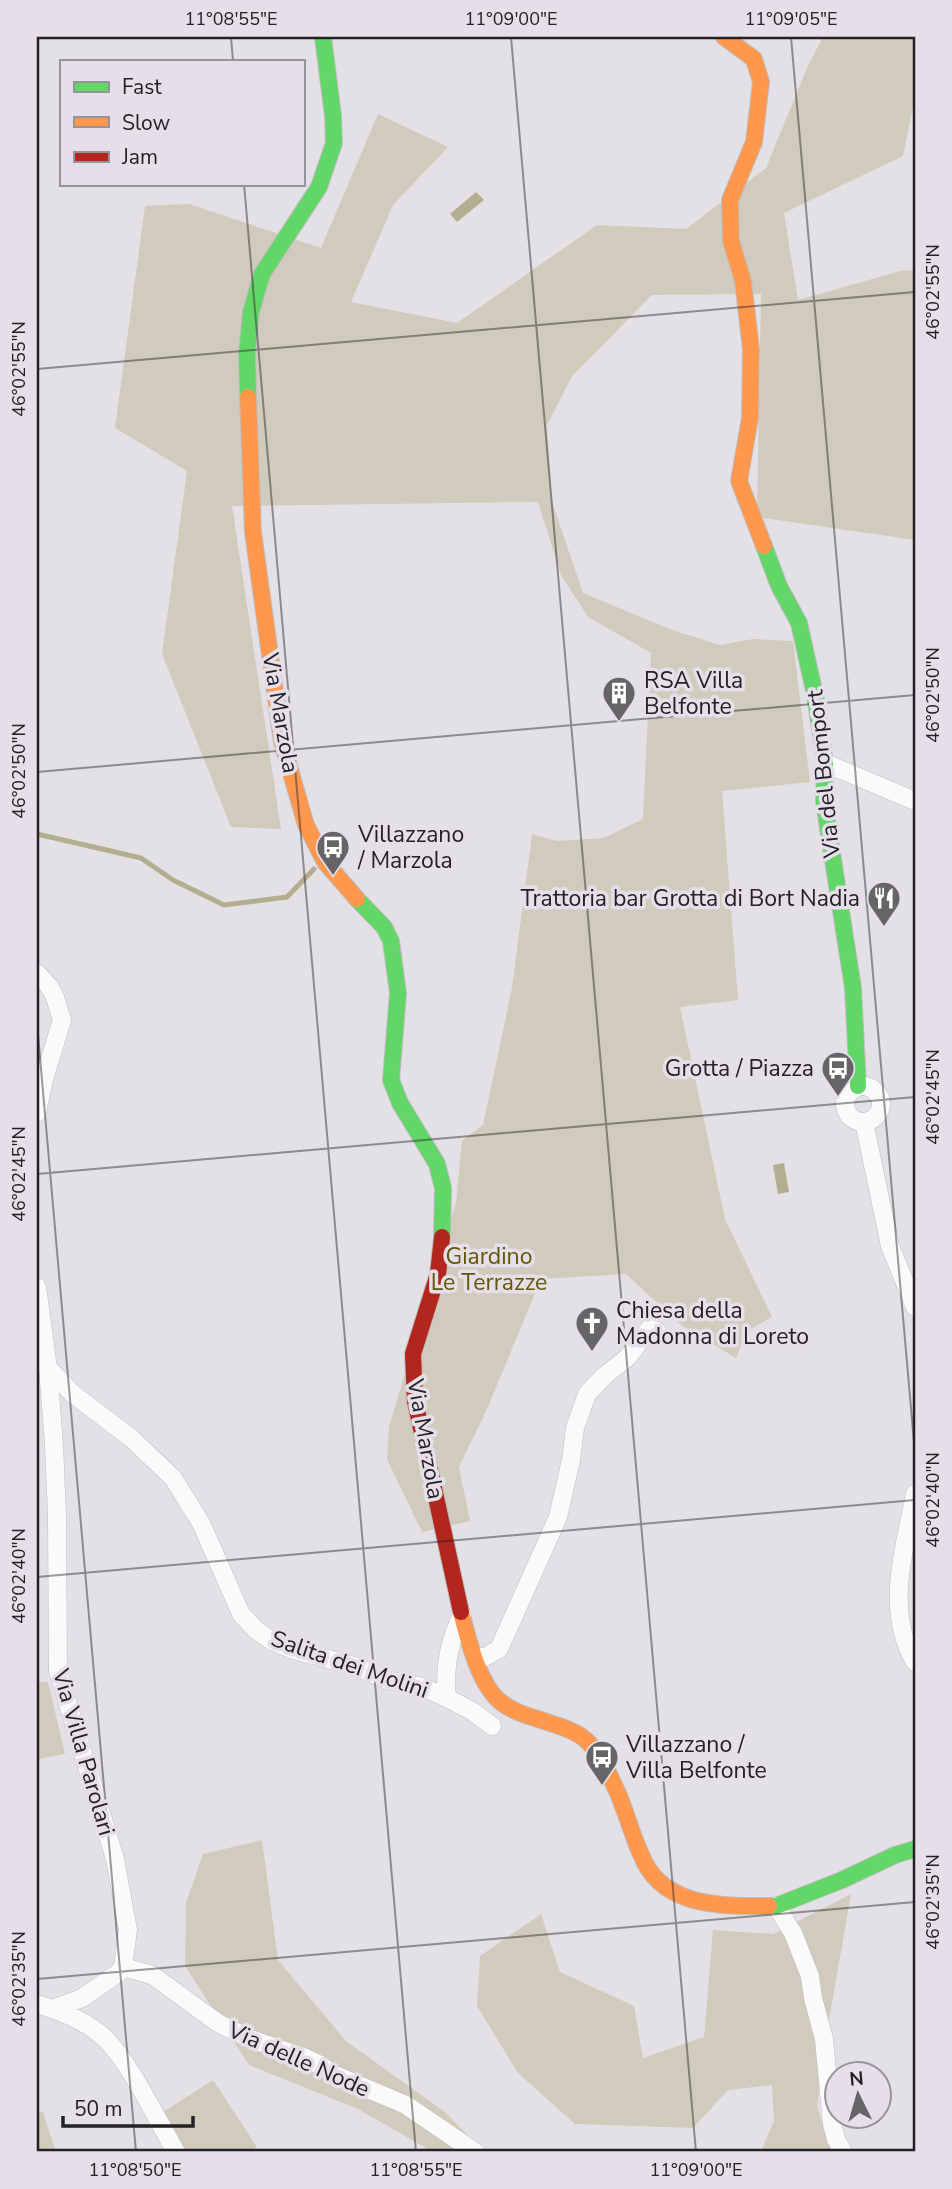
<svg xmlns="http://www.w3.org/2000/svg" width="952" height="2189" font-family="'Nunito Sans',sans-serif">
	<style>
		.green { fill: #d0cbbc }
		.water { fill: #b4ae91 }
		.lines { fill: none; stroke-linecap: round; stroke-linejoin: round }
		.stream { stroke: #b4ae91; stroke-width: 5 }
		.street-casing { stroke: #bfbdc0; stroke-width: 19 }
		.fast-casing { stroke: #bfbdc0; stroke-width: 18 }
		.slow-casing { stroke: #bfbdc0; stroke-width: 18 }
		.jam-casing { stroke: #bfbdc0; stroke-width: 18 }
		.street { stroke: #fbfafb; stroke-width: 18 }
		.fast { stroke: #63d668; stroke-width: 16 }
		.slow { stroke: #ff974d; stroke-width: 16 }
		.jam { stroke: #b3261e; stroke-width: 16 }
		.ticks { fill: none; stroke: #232124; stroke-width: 2; stroke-opacity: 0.45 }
		.labels { text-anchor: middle; stroke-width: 7; stroke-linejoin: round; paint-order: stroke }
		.poi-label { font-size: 23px; fill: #232124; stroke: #e4dfe8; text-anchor: start }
		.street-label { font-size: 23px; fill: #232124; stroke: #e4dfe8 }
		.park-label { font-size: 23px; fill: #635606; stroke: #e4dfe8 }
		.neatline { fill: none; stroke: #232124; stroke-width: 2.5 }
		.ticks-label { font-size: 18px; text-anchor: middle; fill: #232124 }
	</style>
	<rect width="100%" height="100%" fill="#e4e1e6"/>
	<g class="green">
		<path d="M823 37H915V97L903 156 784 213 798 300 900 271 915 270V540L757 517 761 294 652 295 572 376 547 425 552 502 583 593 672 630 720 645 753 639 793 641 810 782 722 791 738 1000 680 1007 725 1219 772 1317 746 1332 736 1358 681 1325 626 1274 541 1279 487 1409 459 1467 470 1521 422 1532 387 1459 389 1427 456 1203 462 1141 483 1125 512 988 532 834 556 841 604 838 643 819 651 653 588 617 561 575 538 502 232 506 281 829 231 827 162 654 187 471 115 428 145 206 189 204 321 248 378 114 448 147 393 205 351 302 457 323 597 225 686 229 766 168 807 68Z"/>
		<path d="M37 1682H48L65 1754 37 1759Z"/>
		<path d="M262 1840 278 1960 346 2041 445 2112 484 2152H433L358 2109 249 2065 185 1966 186 1903 203 1854Z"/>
		<path d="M851 1894 830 2014 817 2106 831 2152H761L774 2121 772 2085 728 2090 693 2128 575 2124 518 2073 477 2006 480 1956 541 1914 560 1972 634 2006 643 2058 704 2037 713 1930 773 1934Z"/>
		<path d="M213 2080 257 2147 249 2152H186L160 2114Z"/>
		<path d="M37 2111 43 2112 56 2152H37Z"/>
	</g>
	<g class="water">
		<path d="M476 192 484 200 457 222 450 214Z"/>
		<path d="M784 1163 789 1192 778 1194 773 1165Z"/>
	</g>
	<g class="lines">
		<path class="stream" d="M37 834 141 858 173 880 224 905 287 897 314 869"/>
		<defs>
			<g id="street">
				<path d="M825 763 915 801"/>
				<path d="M37 973 49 986 55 997 62 1020 44 1079 37 1113"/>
				<circle cx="863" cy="1104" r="18"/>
				<path d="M864 1122 890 1246 915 1307"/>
				<path d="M37 1287 48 1368 54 1445 57 1516 58 1671 115 1859 128 1930 123 1967 118 1973 82 1998 53 2009"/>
				<path d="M48 1368 73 1394 131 1438 173 1478 201 1523 241 1614 256 1630 272 1641 291 1649 354 1666 387 1680 423 1687 447 1698C444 1669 449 1641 462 1615"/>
				<path d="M915 1494C905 1548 884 1610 915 1662"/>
				<path d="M475 1657H485L499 1649 558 1517 571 1460 575 1428 587 1394 604 1376 627 1358 650 1328 657 1331"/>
				<path d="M447 1698 472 1711 492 1726"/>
				<path d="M776 1906 793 1933 810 1976 813 1998 824 2039 832 2124 836 2139 843 2152"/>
				<path d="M123 1967 152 1975 218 2023 250 2039 303 2057 320 2065 335 2075 406 2105 475 2152"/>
				<path d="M37 2004C59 2011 82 2019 100 2034 128 2057 157 2120 176 2152"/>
			</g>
			<g id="fast">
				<path d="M248 397 247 353 251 312 262 274 319 187 334 143 333 116 323 37"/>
				<path d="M764 546 779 586 799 623 815 695 825 763 824 802 853 988 858 1086"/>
				<path d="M357 899 384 927 391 941 398 993 391 1080 400 1103 437 1164 443 1188 442 1237"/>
				<path d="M769 1906H776L842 1880 895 1855 915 1849"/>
			</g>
			<g id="slow">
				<path d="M724 37 754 59 761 82 754 142 730 200 731 241 743 281 751 349 750 418 739 481 764 546"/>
				<path d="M248 397 253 532 282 742 306 825 325 862 357 899"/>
				<path d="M461 1612C468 1639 479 1686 502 1703 514 1712 528 1716 541 1720 558 1726 577 1730 589 1743 602 1757 608 1772 616 1789 627 1813 633 1840 645 1863 668 1908 726 1906 769 1906"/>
			</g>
			<path id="jam" d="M442 1237 438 1274 413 1354 415 1401 461 1612"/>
		</defs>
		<use href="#street" class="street-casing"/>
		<use href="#fast" class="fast-casing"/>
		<use href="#slow" class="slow-casing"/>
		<use href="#jam" class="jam-casing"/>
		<use href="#street" class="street"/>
		<use href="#fast" class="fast"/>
		<use href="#slow" class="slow"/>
		<use href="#jam" class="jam"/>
	</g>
	<path class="ticks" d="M231 37 233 61M511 37 696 2152M791 37 915 1454M244 184 416 2152M37 369 915 292M37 772 915 695M37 1023 136 2152M37 1174 915 1097M37 1577 915 1500M37 1979 915 1902"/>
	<defs>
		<symbol id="building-pin" viewBox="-11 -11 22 30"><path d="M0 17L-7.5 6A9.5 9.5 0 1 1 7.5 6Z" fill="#676468" stroke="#e4dfe8"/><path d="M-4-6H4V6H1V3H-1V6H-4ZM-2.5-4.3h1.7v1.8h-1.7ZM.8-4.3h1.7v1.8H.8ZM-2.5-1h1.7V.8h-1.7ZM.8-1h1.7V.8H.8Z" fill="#fff"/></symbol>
		<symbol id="bus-pin" viewBox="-11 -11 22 30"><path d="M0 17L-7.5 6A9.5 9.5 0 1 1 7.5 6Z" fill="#676468" stroke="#e4dfe8"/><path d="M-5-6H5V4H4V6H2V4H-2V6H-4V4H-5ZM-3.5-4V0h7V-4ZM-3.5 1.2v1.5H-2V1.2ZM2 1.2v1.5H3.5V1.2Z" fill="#fff"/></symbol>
		<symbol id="restaurant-pin" viewBox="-11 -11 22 30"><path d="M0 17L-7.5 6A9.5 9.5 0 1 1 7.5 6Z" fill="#676468" stroke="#e4dfe8"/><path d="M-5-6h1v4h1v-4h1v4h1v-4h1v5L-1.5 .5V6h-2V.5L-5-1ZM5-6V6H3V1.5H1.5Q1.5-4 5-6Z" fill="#fff"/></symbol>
		<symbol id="church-pin" viewBox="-11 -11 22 30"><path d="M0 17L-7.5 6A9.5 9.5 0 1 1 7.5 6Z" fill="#676468" stroke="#e4dfe8"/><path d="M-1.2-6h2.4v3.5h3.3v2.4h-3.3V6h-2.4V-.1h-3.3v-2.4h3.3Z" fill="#fff"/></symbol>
	</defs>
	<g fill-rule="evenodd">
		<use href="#building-pin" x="600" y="674" width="38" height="52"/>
		<use href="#bus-pin" x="314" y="828" width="38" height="52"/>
		<use href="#restaurant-pin" x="865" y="879" width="38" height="52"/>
		<use href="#bus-pin" x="819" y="1049" width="38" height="52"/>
		<use href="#church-pin" x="573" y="1304" width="38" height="52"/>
		<use href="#bus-pin" x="583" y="1738" width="38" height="52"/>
	</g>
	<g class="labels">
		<g class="poi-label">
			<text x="644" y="688">RSA Villa<tspan x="644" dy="26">Belfonte</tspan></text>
			<text x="358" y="842">Villazzano<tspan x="358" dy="26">/ Marzola</tspan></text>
			<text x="860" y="906" text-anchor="end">Trattoria bar Grotta di Bort Nadia</text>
			<text x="814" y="1076" text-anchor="end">Grotta / Piazza</text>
			<text x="616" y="1318">Chiesa della<tspan x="616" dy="26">Madonna di Loreto</tspan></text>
			<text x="626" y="1752">Villazzano /<tspan x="626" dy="26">Villa Belfonte</tspan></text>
		</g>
		<g class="street-label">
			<text transform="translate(281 713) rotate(80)" y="8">Via Marzola</text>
			<text transform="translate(823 774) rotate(-96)" y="8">Via del Bomport</text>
			<text transform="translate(426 1439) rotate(80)" y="8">Via Marzola</text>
			<text transform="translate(350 1664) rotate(19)" y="8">Salita dei Molini</text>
			<text transform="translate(84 1752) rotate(74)" y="8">Via Villa Parolari</text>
			<text transform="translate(299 2059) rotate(24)" y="8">Via delle Node</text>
		</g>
		<g class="park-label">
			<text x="489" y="1264">Giardino<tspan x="489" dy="26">Le Terrazze</tspan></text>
		</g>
	</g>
	<rect width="952" height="2189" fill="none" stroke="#e4dfe8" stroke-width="77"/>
	<rect x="60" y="60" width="245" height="126" fill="#e4dfe8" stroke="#97939a" stroke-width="2"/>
	<rect x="74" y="82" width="35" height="10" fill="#63d668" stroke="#97939a" stroke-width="2"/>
	<text x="122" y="94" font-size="21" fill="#232124">Fast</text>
	<rect x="74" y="117" width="35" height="10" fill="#ff974d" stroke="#97939a" stroke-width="2"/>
	<text x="122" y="130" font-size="21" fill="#232124">Slow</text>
	<rect x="74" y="152" width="35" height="10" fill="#b3261e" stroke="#97939a" stroke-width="2"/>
	<text x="122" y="164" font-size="21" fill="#232124">Jam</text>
	<g transform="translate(858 2095) rotate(355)"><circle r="33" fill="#e4dfe8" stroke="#97939a" stroke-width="2"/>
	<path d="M0-5L12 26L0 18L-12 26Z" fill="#676468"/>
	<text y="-10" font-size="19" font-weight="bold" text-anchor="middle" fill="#232124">N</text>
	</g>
	<path d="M63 2116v10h130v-10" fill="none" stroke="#232124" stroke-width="3.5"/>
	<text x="74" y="2116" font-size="21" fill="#232124" stroke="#e4dfe8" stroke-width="5" paint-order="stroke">50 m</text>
	<rect x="38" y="38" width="876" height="2112" class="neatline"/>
	<g class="ticks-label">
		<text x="231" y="25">11°08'55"E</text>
		<text x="511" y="25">11°09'00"E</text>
		<text x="791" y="25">11°09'05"E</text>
		<text transform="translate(933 292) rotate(-90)" y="6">46°02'55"N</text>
		<text transform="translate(19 369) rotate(-90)" y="6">46°02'55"N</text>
		<text transform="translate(933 695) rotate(-90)" y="6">46°02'50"N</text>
		<text transform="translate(19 771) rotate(-90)" y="6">46°02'50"N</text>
		<text transform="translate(933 1097) rotate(-90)" y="6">46°02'45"N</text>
		<text transform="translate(19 1174) rotate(-90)" y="6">46°02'45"N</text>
		<text transform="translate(933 1500) rotate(-90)" y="6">46°02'40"N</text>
		<text transform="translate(19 1576) rotate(-90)" y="6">46°02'40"N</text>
		<text transform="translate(933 1902) rotate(-90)" y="6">46°02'35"N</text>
		<text transform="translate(19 1979) rotate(-90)" y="6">46°02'35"N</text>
		<text x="135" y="2176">11°08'50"E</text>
		<text x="416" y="2176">11°08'55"E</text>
		<text x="696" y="2176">11°09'00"E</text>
	</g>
</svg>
